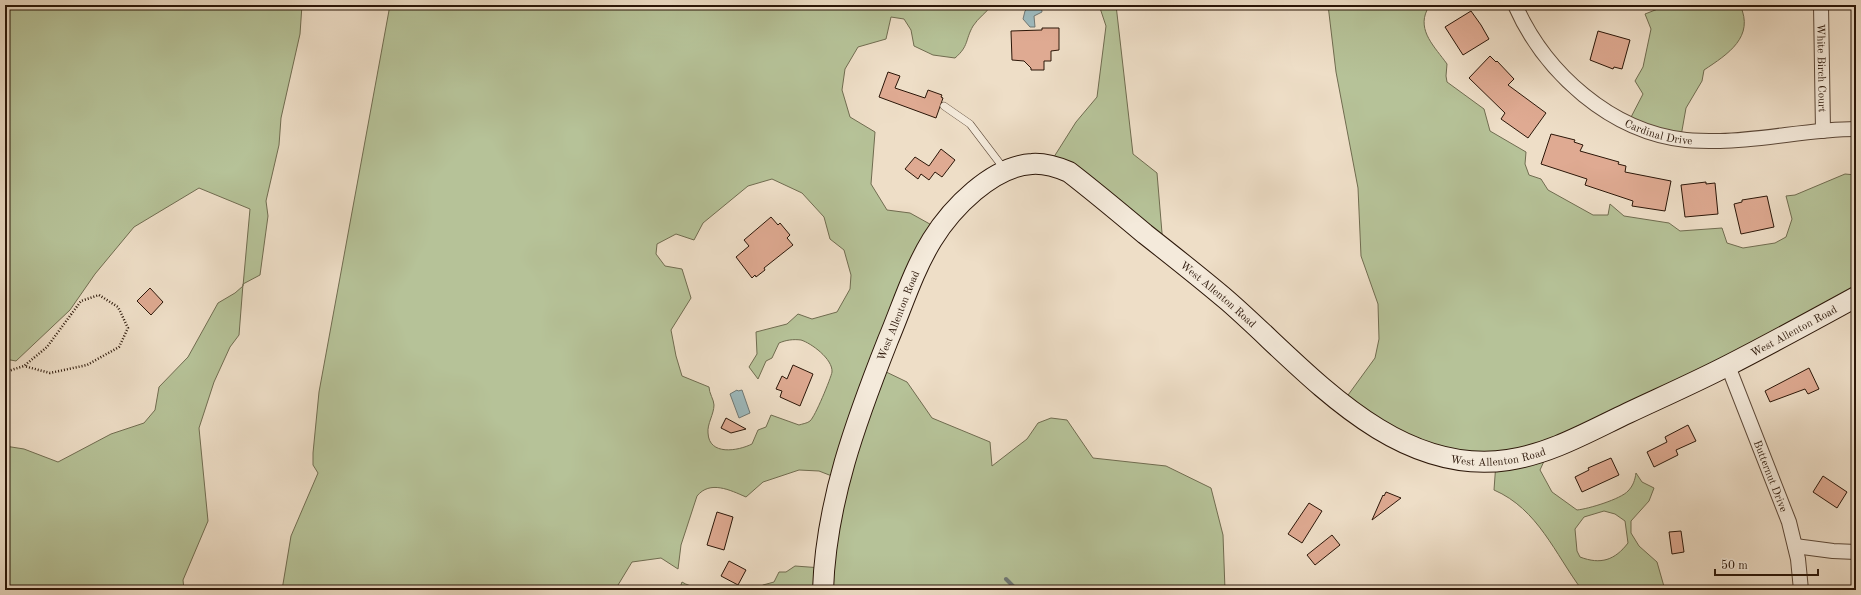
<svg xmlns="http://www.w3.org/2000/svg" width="1861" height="595" font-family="'Old Standard TT',serif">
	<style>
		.green { fill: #b6c298; stroke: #706c50; fill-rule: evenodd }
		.water { fill: #9dbabe; stroke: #6f7875 }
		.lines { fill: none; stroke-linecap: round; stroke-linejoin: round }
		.stream { stroke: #6f7875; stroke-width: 4 }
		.building { fill: #dfaa92; stroke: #2b1608 }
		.lane-casing { stroke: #5c4838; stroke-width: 8 }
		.street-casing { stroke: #5c4838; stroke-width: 16 }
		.secondary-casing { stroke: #2b1608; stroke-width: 22 }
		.path { stroke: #2b1608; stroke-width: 2.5; stroke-dasharray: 1 2; stroke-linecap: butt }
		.lane { stroke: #f4eadb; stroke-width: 7 }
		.street { stroke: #f4eadb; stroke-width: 14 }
		.secondary { stroke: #f4eadb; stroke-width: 20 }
		.labels { text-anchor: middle; stroke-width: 4; stroke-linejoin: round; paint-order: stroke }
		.street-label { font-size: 11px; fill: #2b1608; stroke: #f4eadb }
	</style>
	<rect width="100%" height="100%" fill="#eedec7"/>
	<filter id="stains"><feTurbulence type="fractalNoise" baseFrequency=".005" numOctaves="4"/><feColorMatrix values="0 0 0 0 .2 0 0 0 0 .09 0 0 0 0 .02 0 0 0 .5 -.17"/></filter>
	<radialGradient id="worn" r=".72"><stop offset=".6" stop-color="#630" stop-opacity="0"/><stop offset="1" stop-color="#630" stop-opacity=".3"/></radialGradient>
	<g class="green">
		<path d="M5 5H302L300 34 281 118 279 145 266 201 268 216 260 275 243 284 239 335 230 347 214 382 199 428 208 521 183 580 184 590H5V446L24 449 58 462 111 434 144 423 155 410 159 387 188 357 218 303 235 293 243 286 250 209 199 188 134 227 95 274 70 310 16 361 5 359Z"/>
		<path d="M390 5H992C987 12 978 18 973 26 965 40 969 46 955 58L933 55 914 46 911 30 904 19 891 17 886 39 858 47 845 69 842 90 850 117 875 132 871 184 887 210 910 213 937 228 880 369 907 382 932 418 990 442 992 466 1027 439 1038 423 1051 418 1067 420 1093 458 1166 466 1211 488 1223 535 1225 590H756L763 585 774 582 779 572H786L795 566 822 568 837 478 819 471 799 470 763 482 746 497C730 490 710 480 697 496L681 545 678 569 661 558 632 562 615 590H282L291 536 318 473 313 465V453L319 392ZM772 179 802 193 824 217 830 239 844 250 851 275 850 289 837 312 812 319 798 314 787 324 756 332 757 354 749 367 758 379 766 361 772 358 779 343C786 340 793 339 801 340 811 343 833 359 832 372 831 378 815 417 810 421 808 423 802 424 799 425L771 415 766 427 758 430 752 444C738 451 709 456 708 433 707 424 714 414 714 405 714 400 709 393 709 387L682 376 676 356 671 330 691 298 682 269 665 266 656 254 657 244 676 234 694 240 703 223 748 186Z"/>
		<path d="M1099 5H1116L1133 154 1157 173 1163 245 1052 160 1076 122 1097 97 1106 26Z"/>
		<path d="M1328 5H1425L1427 10C1417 31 1435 47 1447 64L1446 76 1447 82 1484 109 1490 131 1526 152 1525 164 1529 175 1541 179 1548 190 1593 215H1608L1610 204 1624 216 1669 223 1680 231 1722 228 1727 243 1743 248 1775 243 1786 237 1792 219 1786 196 1795 195 1845 174 1856 175V300L1550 448 1540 470 1552 492 1577 510C1588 509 1621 499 1628 491 1633 486 1635 480 1636 473L1642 482 1654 488 1649 501 1631 521V533L1639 546 1657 562 1665 590H1582C1555 554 1538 509 1494 490L1496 462 1443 456 1343 402 1375 358 1379 339 1378 304 1361 256 1358 188 1336 72ZM1604 511 1615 514 1625 521 1628 543C1615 560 1601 565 1580 557L1577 551 1575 529 1584 517Z"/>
		<path d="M1668 5H1740C1755 37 1728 54 1704 70L1702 81 1686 108 1681 136 1629 121 1643 94 1635 81 1643 67 1651 29 1645 14Z"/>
		<path d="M682 582C691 588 702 587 713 586L718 590H679Z"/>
	</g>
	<g class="water">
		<path d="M1041 5 1042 12 1034 16 1035 27H1030L1023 19 1025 11 1031 5Z"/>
		<path d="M737 390 738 391 742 390 750 413 739 418 730 394Z"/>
	</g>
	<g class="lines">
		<path class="stream" d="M1006 579 1017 590"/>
	</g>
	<g class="building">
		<path d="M1471 11 1481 25 1489 39 1463 55 1445 27Z"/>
		<path d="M1042 28H1059V50L1051 51V61H1044V70H1031V68L1024 61 1012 60 1011 31 1042 30Z"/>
		<path d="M1598 31 1630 40 1622 69 1614 67 1613 69 1590 60Z"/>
		<path d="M1490 56 1496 62 1497 61 1514 79 1508 85 1546 113 1528 138 1501 119 1505 113 1469 78Z"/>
		<path d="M888 72 900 76 895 88 925 98 928 90 942 95 941 97 943 98 936 118 879 97Z"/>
		<path d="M1551 134 1575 140 1574 142 1583 145 1580 151 1619 162 1618 164 1626 166 1625 172 1671 181 1665 211 1632 206 1633 201 1585 185 1587 179 1541 164Z"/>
		<path d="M941 149 955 160 942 177 935 172 929 180 921 174 918 179 905 169 915 157 929 166Z"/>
		<path d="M1706 182V184L1715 183 1718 214 1685 217 1681 185Z"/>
		<path d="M1767 196 1774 227 1741 234 1734 204 1742 202V200Z"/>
		<path d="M771 217 778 225 780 223 790 235 787 238 793 245 764 268 765 270 756 277 755 275 752 278 736 257 749 246 744 240Z"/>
		<path d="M150 288 163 302 151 315 137 301Z"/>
		<path d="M793 365 813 374 800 406 780 397 782 391 776 389 782 376 787 379Z"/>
		<path d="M1809 368 1819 389 1808 394 1805 389 1770 402 1765 391Z"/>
		<path d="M726 418 746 429 731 433 721 428Z"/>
		<path d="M1688 425 1696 441 1676 450 1678 455 1654 467 1647 452 1667 442 1665 437Z"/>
		<path d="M1611 458 1619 475 1582 492 1575 477 1589 470 1588 468Z"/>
		<path d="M1823 476 1847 492 1837 508 1813 492Z"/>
		<path d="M1386 492 1401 498 1372 520 1383 495 1384 496Z"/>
		<path d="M1309 503 1322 511 1302 543 1288 534Z"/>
		<path d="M717 512 733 517 724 550 707 545Z"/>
		<path d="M1681 531 1684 552 1672 554 1669 532Z"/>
		<path d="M1332 535 1340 545 1315 565 1307 555Z"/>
		<path d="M729 561 746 570 738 585 721 576Z"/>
	</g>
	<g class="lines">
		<defs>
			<path id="lane" d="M944 106 970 124 1005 170"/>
			<g id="street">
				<path id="s1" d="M1515 5C1545 73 1611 132 1686 140 1697 141 1709 141 1720 141 1766 140 1811 129 1856 129"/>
				<path id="s2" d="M1821 5 1823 131"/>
				<path id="s3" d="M1728 366 1789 522 1798 559 1801 590"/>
				<path d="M1795 546 1833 551 1856 552"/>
			</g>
			<g id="secondary">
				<path id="s4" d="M823 590C826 502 856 421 888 340 902 307 913 271 932 240 951 209 992 166 1032 164 1045 163 1057 167 1069 172 1095 192 1120 213 1145 234 1173 256 1201 278 1228 301 1306 369 1392 477 1508 460 1550 454 1590 431 1628 413 1662 397 1696 382 1729 365 1772 343 1814 320 1856 297"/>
			</g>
		</defs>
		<use href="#lane" class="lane-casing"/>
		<use href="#street" class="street-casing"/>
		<use href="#secondary" class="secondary-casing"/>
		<path class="path" d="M5 372 24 366 47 347 81 301 99 295 118 307 128 328 119 347 87 365 50 373 24 366"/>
		<use href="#lane" class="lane"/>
		<use href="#street" class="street"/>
		<use href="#secondary" class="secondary"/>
	</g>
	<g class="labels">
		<g class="street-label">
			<text dy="4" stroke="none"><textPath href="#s2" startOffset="63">White Birch Court</textPath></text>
			<text dy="4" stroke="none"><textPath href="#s1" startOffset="199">Cardinal Drive</textPath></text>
			<text dy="4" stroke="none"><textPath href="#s4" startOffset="730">West Allenton Road</textPath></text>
			<text dy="4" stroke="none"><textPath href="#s4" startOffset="286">West Allenton Road</textPath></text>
			<text dy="4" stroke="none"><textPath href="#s4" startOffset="1390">West Allenton Road</textPath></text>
			<text dy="4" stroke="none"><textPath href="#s4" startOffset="1066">West Allenton Road</textPath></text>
			<text dy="4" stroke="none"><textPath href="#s3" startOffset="118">Butternut Drive</textPath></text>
		</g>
	</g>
	<rect width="1861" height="595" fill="none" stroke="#eedec7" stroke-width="20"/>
	<rect x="6" y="6" width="1849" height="583" fill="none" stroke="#2b1608" stroke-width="2"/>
	<rect x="10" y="10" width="1841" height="575" fill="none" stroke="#2b1608"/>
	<path d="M1715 569v6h103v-6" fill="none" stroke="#2b1608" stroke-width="2"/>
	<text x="1721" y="569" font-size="12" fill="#2b1608" stroke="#f4eadb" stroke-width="3" paint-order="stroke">50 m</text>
	<rect width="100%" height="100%" filter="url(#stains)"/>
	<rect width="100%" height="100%" fill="url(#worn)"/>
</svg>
